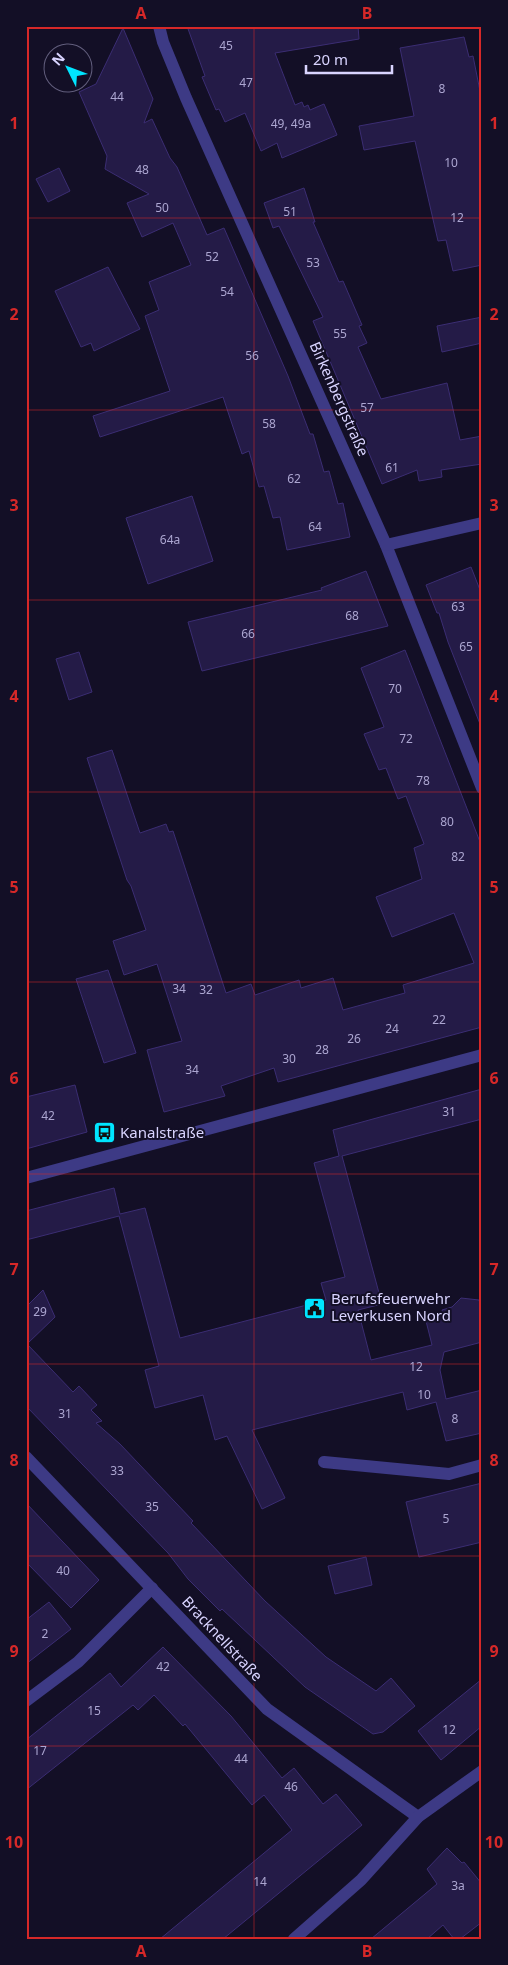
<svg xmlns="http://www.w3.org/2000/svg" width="508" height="1965" font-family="'Noto Sans',sans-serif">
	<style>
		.building { fill: #241b47; stroke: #3b2d73 }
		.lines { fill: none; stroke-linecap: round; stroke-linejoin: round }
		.minor { stroke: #3d3a85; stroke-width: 12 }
		.grid { fill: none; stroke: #d62828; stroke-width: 1; stroke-opacity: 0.55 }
		.labels { text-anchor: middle; stroke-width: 4; stroke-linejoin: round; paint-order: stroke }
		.number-label { font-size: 12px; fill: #aca6d1 }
		.street-label { font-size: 15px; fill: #d9d4ff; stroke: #130f26 }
		.poi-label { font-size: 15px; fill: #d9d4ff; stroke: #130f26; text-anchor: start }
		.neatline { fill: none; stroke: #d62828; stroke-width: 2 }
		.grid-label { font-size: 16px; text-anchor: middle; font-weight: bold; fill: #d62828 }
	</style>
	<rect width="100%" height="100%" fill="#130f26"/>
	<g class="building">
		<path d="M187 26H358L359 39 275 53 295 105 302 102 304 107 308 105 310 110 324 104 337 135 282 158 277 143 261 151 245 113 225 122 219 109 216 110 202 77 205 76Z"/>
		<path d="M123 28 153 99 144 123 152 119 170 158 177 167 207 235 224 228 288 376 310 434H313L324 472 329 471 338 504 343 503 350 537 287 550 280 517 273 518 264 486 259 487 249 451 242 454 223 397 100 437 93 416 170 391 145 316 159 310 149 282 191 265 173 223 142 237 127 203 149 194 105 169 107 156 79 92 96 84Z"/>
		<path d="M464 37 469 57 473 56 482 101V265L453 271 446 240 438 241 415 141 364 150 359 126 414 116 400 48Z"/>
		<path d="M59 168 70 191 48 202 36 179Z"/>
		<path d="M304 188 315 222H313L339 282 343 281 362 325 359 326 367 343 358 347 381 399 447 383 460 440 482 436V464L441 470 442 477 419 481 417 470 382 484 313 321 323 317 279 226 273 228 264 203Z"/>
		<path d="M108 267 140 329 94 351 91 343 81 347 55 291Z"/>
		<path d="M482 317V343L442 352 437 326Z"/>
		<path d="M192 496 213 561 148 584 126 518Z"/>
		<path d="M471 567 482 595V724H480L448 642 439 613H437L426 585Z"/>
		<path d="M366 571 388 626 202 671 188 622 322 590 321 588Z"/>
		<path d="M405 650 482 847V1027L278 1082 274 1068 221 1086 225 1096 164 1112 147 1050 182 1041 157 964 124 975 113 941 146 930 131 886 127 880 87 758 112 750 140 833 166 824 169 832 173 831 226 993 251 984 255 995 299 980 301 988 333 978 343 1010 405 993 403 985 474 963 454 913 392 937 376 897 422 879 414 848 424 844 406 796 398 799 386 768 379 770 364 734 384 727 361 668Z"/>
		<path d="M79 652 92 692 69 700 56 659Z"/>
		<path d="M108 970 136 1053 104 1063 76 979Z"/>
		<path d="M75 1085 87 1132 26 1149V1097Z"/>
		<path d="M482 1089V1119L342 1156 382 1304 358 1310 371 1360 432 1345 425 1317 443 1313 442 1310 452 1307 461 1298 479 1300 482 1311V1342L444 1352 440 1370 446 1399 482 1390V1433L446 1441 436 1402 407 1410 403 1392 252 1430 285 1498 262 1509 227 1436 215 1440 203 1395 155 1408 145 1370 159 1366 119 1216 26 1240V1211L114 1188 120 1214 145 1208 180 1338 326 1300 321 1283 345 1277 314 1163 339 1156 333 1130Z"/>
		<path d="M43 1290 55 1317 27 1344 73 1392 79 1386 97 1405 91 1410 102 1421 96 1423 120 1444 193 1521 191 1523 265 1601 326 1657 376 1691 391 1678 415 1706 383 1732 373 1734 305 1687 222 1609 220 1611 188 1579 168 1553 26 1406V1307Z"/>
		<path d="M482 1483V1542L419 1557 406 1502Z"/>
		<path d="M26 1503 99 1580 71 1608 26 1562Z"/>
		<path d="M366 1557 372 1585 335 1594 328 1566Z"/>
		<path d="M49 1602 71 1629 26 1664V1620Z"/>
		<path d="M163 1647 231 1716 282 1778 294 1768 323 1804 336 1794 362 1825 223 1939H160L292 1830 264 1795 252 1805 185 1724 183 1726 154 1695 138 1710 133 1705 26 1790V1740L110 1673 121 1687Z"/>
		<path d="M482 1679V1726L441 1760 418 1731Z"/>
		<path d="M447 1848 462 1863 464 1862 482 1884V1922L460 1939H454L443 1925 427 1939H371L437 1884 427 1869Z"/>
	</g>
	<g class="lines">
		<g class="minor">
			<path d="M159 26 163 42 186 98 386 545 482 788"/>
			<path d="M386 545 482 523"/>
			<path d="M26 1178 482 1055"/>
			<path d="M26 1457 267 1709 418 1817"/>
			<path d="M324 1462 449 1474 482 1465"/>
			<path d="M26 1701 78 1662 152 1588"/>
			<path d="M294 1939 361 1880 418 1817 482 1771"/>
		</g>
	</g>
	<path class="grid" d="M254 26V1939M26 218H482M26 410H482M26 600H482M26 792H482M26 982H482M26 1174H482M26 1364H482M26 1556H482M26 1746H482"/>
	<defs>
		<symbol id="bus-square" viewBox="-11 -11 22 22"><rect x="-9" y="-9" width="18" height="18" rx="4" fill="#00e5ff" stroke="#130f26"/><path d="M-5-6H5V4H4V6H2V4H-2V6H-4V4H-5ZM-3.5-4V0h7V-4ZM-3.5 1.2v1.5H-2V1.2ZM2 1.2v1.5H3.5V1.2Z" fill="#111"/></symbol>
		<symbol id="civic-square" viewBox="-11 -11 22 22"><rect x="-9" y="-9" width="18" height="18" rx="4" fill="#00e5ff" stroke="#130f26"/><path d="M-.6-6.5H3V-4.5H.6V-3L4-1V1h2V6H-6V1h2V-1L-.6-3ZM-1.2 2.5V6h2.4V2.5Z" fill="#111"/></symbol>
	</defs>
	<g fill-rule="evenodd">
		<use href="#bus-square" x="92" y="1120" width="25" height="25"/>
		<use href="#civic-square" x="302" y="1296" width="25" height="25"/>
	</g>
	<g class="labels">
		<g class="number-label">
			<text x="226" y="50">45</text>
			<text x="246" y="87">47</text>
			<text x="442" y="93">8</text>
			<text x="117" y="101">44</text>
			<text x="291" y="128">49, 49a</text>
			<text x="451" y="167">10</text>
			<text x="142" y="174">48</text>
			<text x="162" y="212">50</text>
			<text x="290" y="216">51</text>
			<text x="457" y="222">12</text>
			<text x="212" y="261">52</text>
			<text x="313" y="267">53</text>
			<text x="227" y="296">54</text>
			<text x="340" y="338">55</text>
			<text x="252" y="360">56</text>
			<text x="367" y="412">57</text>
			<text x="269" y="428">58</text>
			<text x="392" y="472">61</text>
			<text x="294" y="483">62</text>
			<text x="315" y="531">64</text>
			<text x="170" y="544">64a</text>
			<text x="458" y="611">63</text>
			<text x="352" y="620">68</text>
			<text x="248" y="638">66</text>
			<text x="466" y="651">65</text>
			<text x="395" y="693">70</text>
			<text x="406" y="743">72</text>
			<text x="423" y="785">78</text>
			<text x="447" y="826">80</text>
			<text x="458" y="861">82</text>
			<text x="179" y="993">34</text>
			<text x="206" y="994">32</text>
			<text x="439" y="1024">22</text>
			<text x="392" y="1033">24</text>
			<text x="354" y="1043">26</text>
			<text x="322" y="1054">28</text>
			<text x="289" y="1063">30</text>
			<text x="192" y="1074">34</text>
			<text x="449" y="1116">31</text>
			<text x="48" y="1120">42</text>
			<text x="40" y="1316">29</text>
			<text x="416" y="1371">12</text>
			<text x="424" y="1399">10</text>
			<text x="65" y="1418">31</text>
			<text x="455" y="1423">8</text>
			<text x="117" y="1475">33</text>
			<text x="152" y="1511">35</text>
			<text x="446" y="1523">5</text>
			<text x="63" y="1575">40</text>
			<text x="45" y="1638">2</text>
			<text x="163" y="1671">42</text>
			<text x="94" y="1715">15</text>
			<text x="449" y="1734">12</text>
			<text x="40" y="1755">17</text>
			<text x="241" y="1763">44</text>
			<text x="291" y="1791">46</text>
			<text x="260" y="1886">14</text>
			<text x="458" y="1890">3a</text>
		</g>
		<g class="street-label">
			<text transform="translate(339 399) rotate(66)" y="5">Birkenbergstraße</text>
			<text transform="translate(222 1639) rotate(47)" y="5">Bracknellstraße</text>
		</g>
		<g class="poi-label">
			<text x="120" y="1138">Kanalstraße</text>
			<text x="331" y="1304">Berufsfeuerwehr<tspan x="331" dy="17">Leverkusen Nord</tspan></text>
		</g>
	</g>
	<rect width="508" height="1965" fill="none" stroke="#130f26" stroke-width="55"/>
	<g transform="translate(68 68) rotate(312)"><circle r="24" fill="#130f26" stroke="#625e7d"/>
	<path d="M0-4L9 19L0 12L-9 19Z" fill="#00e5ff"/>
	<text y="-8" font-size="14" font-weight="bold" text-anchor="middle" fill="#d9d4ff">N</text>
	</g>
	<path d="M306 65v8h86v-8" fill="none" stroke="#d9d4ff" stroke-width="2.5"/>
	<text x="313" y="65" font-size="15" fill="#d9d4ff" stroke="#130f26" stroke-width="4" paint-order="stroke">20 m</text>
	<rect x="28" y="28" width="452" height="1910" class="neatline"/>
	<g class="grid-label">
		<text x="141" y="19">A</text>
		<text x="367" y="19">B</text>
		<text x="14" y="129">1</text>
		<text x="494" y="129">1</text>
		<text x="14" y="320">2</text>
		<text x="494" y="320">2</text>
		<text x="14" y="511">3</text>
		<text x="494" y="511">3</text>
		<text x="14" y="702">4</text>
		<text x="494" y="702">4</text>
		<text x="14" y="893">5</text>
		<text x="494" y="893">5</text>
		<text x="14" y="1084">6</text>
		<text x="494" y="1084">6</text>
		<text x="14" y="1275">7</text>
		<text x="494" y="1275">7</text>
		<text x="14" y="1466">8</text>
		<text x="494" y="1466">8</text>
		<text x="14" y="1657">9</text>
		<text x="494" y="1657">9</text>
		<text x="14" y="1848">10</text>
		<text x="494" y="1848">10</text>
		<text x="141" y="1957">A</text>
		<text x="367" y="1957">B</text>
	</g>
</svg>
